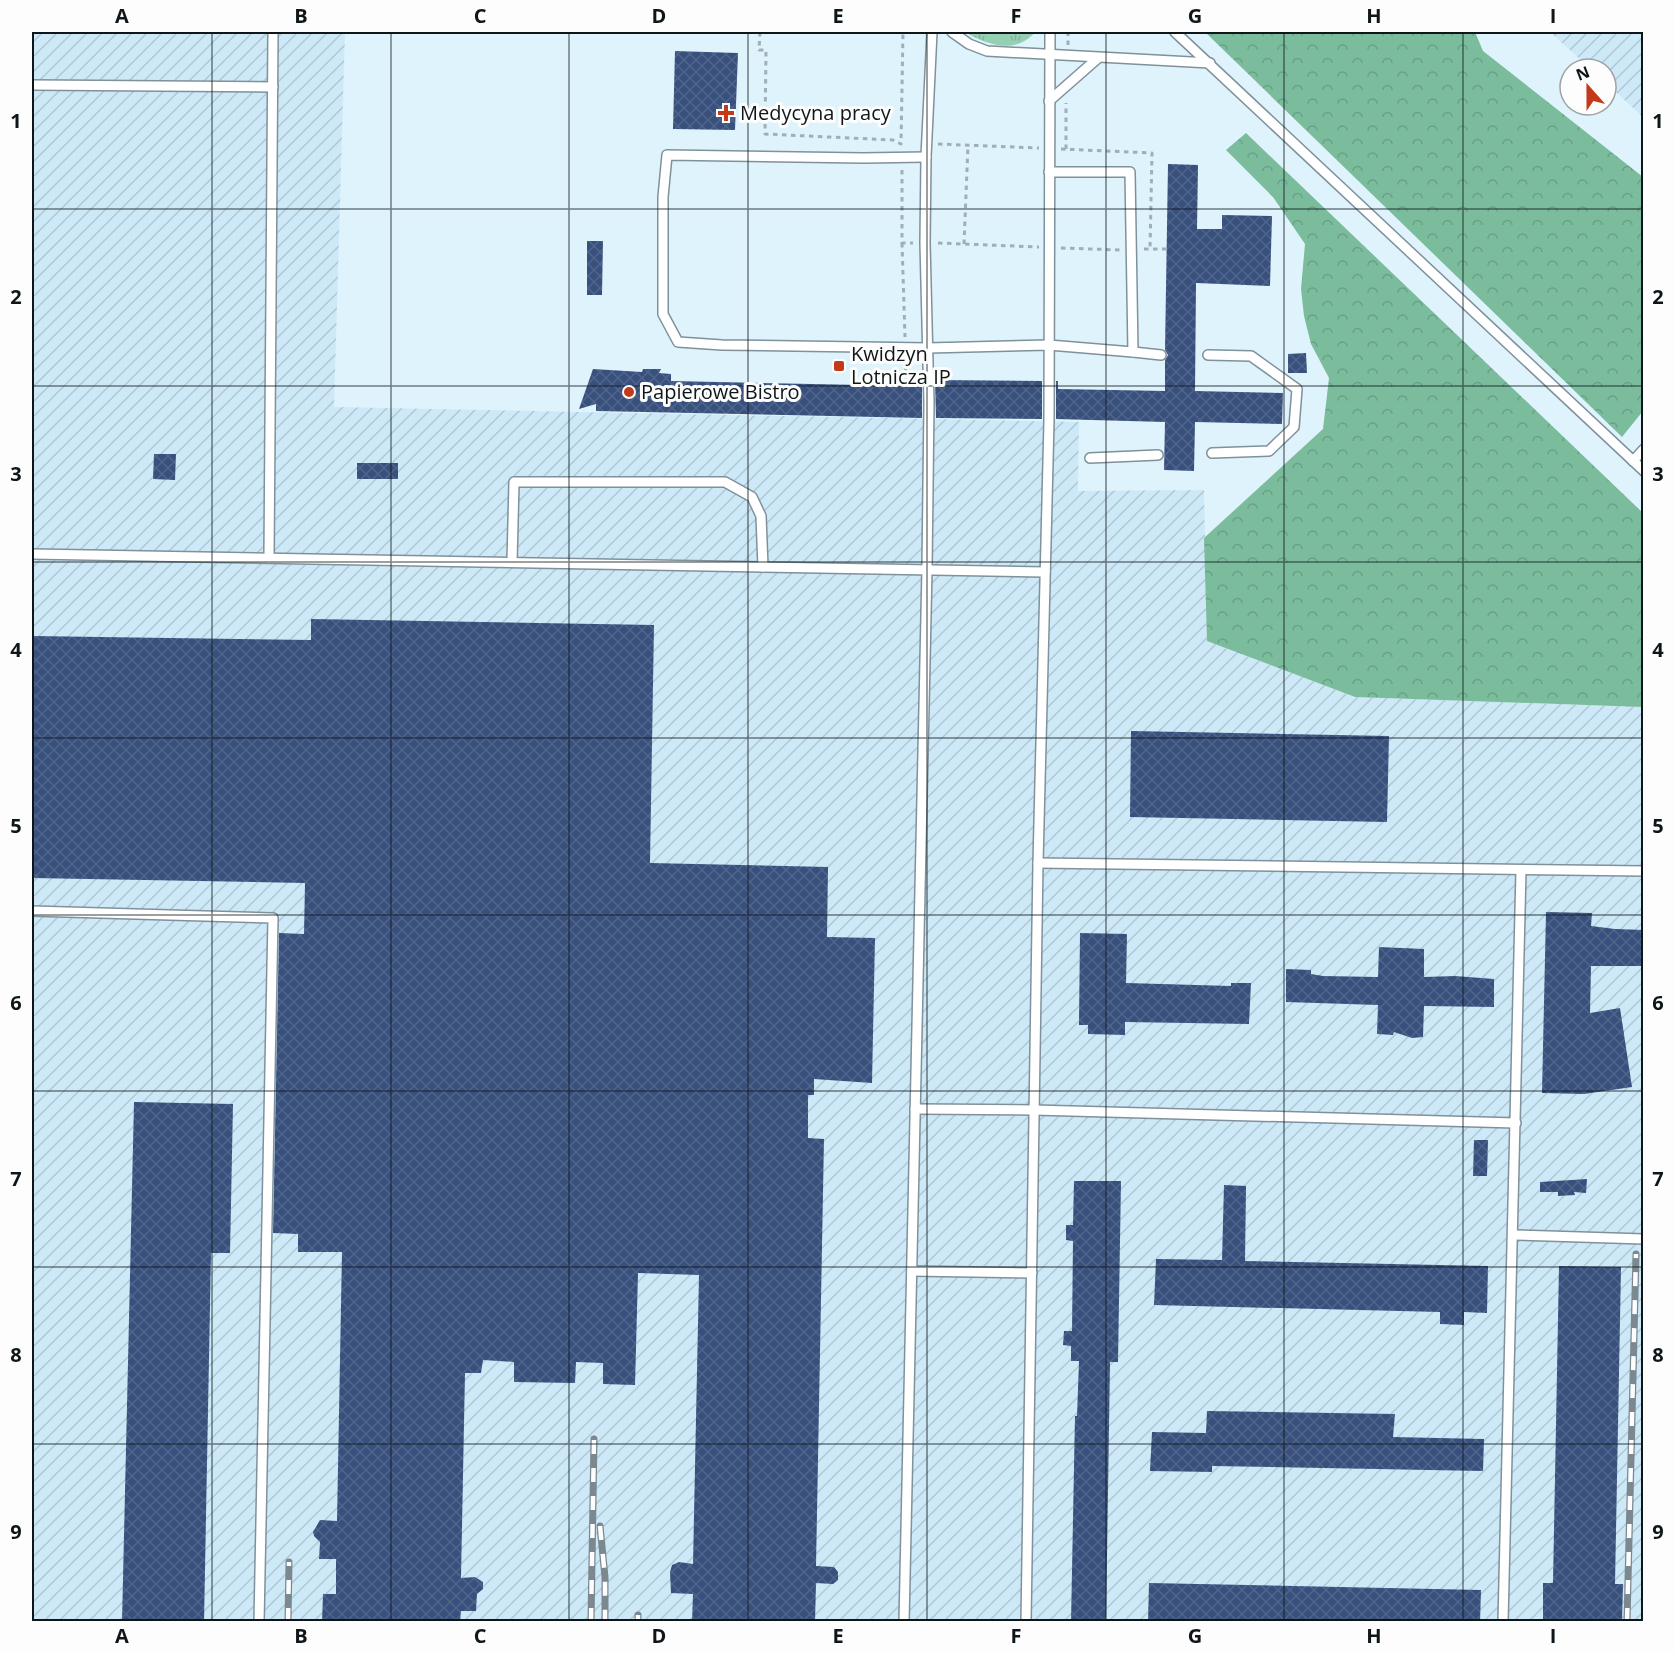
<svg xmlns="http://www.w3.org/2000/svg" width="1675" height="1653" font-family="'Open Sans',sans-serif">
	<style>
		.industrial { fill: url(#industrial-furrows) }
		.grass { fill: url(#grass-tufts) }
		.forest { fill: url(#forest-crowns) }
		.building { fill: url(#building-cross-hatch) }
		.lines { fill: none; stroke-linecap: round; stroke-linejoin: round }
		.lane-casing { stroke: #7f919b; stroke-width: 12 }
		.path { stroke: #9fafb7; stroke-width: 3; stroke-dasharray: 4.5 4.5; stroke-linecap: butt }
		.lane { stroke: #fff; stroke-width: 9 }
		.rail-casing { stroke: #7b888f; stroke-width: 7 }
		.rail { stroke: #fdfdfd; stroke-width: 4.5; stroke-dasharray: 14; stroke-linecap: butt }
		.grid { fill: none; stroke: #0f1619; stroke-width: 1.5; stroke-opacity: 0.55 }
		.poi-dot { fill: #c3391a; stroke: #fdfdfd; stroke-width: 2 }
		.labels { text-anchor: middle; stroke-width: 6; stroke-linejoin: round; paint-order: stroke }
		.poi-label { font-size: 20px; fill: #0f1619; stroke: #fdfdfd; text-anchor: start }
		.neatline { fill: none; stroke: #0f1619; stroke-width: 2 }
		.grid-label { font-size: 20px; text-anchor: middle; font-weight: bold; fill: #0f1619 }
	</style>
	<defs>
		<pattern id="industrial-furrows" width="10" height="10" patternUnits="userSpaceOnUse" patternTransform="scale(1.5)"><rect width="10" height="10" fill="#cde9f7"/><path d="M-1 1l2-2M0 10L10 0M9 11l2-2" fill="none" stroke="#afc7d3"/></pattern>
		<pattern id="grass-tufts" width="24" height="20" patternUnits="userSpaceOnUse" patternTransform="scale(1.5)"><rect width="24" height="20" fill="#96d0b3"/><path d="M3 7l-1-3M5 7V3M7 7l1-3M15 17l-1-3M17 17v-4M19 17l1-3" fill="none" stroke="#80b299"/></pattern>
		<pattern id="forest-crowns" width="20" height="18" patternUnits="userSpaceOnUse" patternTransform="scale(1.5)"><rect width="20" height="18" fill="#7abc9c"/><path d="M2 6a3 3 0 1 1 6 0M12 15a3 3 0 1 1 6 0" fill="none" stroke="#68a186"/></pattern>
		<pattern id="building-cross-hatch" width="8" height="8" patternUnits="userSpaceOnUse" patternTransform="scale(1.5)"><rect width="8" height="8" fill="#37507d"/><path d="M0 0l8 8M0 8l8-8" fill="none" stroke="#516589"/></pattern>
	</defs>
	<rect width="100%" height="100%" fill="#dff3fd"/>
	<g class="industrial">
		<path d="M32 32H345L334 407 1079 422 1078 491 1204 490 1207 641 1355 697 1643 707V1621L32 1622Z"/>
		<path d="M1550 32H1643V117L1606 83V69H1591Z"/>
	</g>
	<path class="grass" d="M965 32H1035C1016 55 987 45 965 32Z"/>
	<g class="forest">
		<path d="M1205 32H1475L1483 51 1643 177V411L1622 437Z"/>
		<path d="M1246 133 1643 513V707L1355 697 1207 641 1204 538 1323 429 1329 378 1311 344 1304 316 1301 289 1305 244 1273 197 1226 150Z"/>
	</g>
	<g class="building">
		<path d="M675 51 738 53 735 130 673 129Z"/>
		<path d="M1168 164 1198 165 1197 229H1222V215L1272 216 1270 286 1196 283 1195 391 1283 393 1282 424 1195 422 1194 471 1164 470 1165 422 1056 419V381H1058V389L1165 391V360L1168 355 1165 350Z"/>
		<path d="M587 241H603L602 295H587Z"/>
		<path d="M1306 353 1307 373H1288V354Z"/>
		<path d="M593 369 642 372 643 369H661L659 373 671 374V381L911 386V379H922V418L596 411V404L579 409Z"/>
		<path d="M935 380 1042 381V419L936 418Z"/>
		<path d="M154 454H176L175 480 153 479Z"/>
		<rect x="357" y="463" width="41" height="16"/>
		<path d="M311 619 654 625 650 863 828 867 827 937 875 938 872 1083 814 1079V1095H808V1138L824 1139 816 1566 834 1567 838 1572V1580L833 1584 816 1583 815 1622H692L693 1594 671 1593 670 1572 672 1565 679 1562 693 1564 699 1275 638 1273 635 1385 603 1384V1363L576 1362 575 1383 514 1382V1362L483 1360 481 1373H465L461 1578 475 1577 483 1582V1589L477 1594 476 1611H461L460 1622H322L323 1594H336V1559H319L320 1542 314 1536 313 1532 320 1520 337 1521 342 1252H298V1234L273 1233 279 933 304 934 305 883 32 878V636L311 640Z"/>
		<path d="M1131 731 1389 736 1387 822 1130 817Z"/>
		<path d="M1546 912 1592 913 1591 926 1615 929 1644 930V966H1591L1590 1013 1620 1008 1632 1087 1584 1094 1542 1093Z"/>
		<path d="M1080 933 1127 934 1126 983 1231 986V983H1251L1249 1024 1125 1022V1035L1088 1034V1025H1079Z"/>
		<path d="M1379 947 1424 949V977L1455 976 1494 979V1007L1424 1006 1423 1037 1412 1038 1394 1032 1393 1035 1377 1034 1378 1005 1286 1002V969L1311 970V974L1323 976 1378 977Z"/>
		<path d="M134 1102 233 1104 230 1253H211L204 1622H122Z"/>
		<path d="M1474 1140H1488L1487 1176H1473Z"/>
		<path d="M1587 1179 1586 1193 1574 1192 1575 1195 1558 1196V1192H1540V1182Z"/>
		<path d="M1074 1181H1121L1118 1362H1110L1106 1622H1071L1075 1416H1077L1079 1361H1071V1346L1063 1345 1064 1331H1072L1073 1241 1066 1240V1225H1073Z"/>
		<path d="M1224 1185 1246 1186 1245 1261 1488 1266 1487 1313 1464 1312V1325L1440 1324V1312L1154 1305 1156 1259 1222 1260Z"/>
		<path d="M1559 1266 1621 1267 1615 1584H1623L1622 1622H1543V1583H1553Z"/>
		<path d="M1207 1411 1395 1414 1393 1437 1484 1439 1483 1471 1212 1466V1472L1150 1471 1152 1432 1206 1433Z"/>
		<path d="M1149 1583 1481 1590 1480 1622 1148 1621Z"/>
	</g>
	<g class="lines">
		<defs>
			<g id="lane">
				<path d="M952 32 969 44 987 51 1210 63"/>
				<path d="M1175 32 1644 471"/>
				<path d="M32 85 273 87"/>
				<path d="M1049 101 1098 58"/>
				<path d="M926 157 863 158 667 155 663 197V314L678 342 722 345 928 348 1049 345 1133 352 1130 172H1049"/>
				<path d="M1133 352 1161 355"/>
				<path d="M1208 355 1251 356 1297 389 1294 427 1269 451 1212 453"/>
				<path d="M1090 458 1158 455"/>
				<path d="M1633 461 1644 449"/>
				<path d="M32 554 1045 572"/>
				<path d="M269 558 273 32"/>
				<path d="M512 562 514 482H725L752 497 761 516 763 567"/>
				<path d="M1038 863 1644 871"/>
				<path d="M32 911 273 918 259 1622"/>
				<path d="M915 1109 1034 1110 1516 1123"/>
				<path d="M1514 1235 1644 1239"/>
				<path d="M912 1271 1032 1273"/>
				<path d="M904 1622 927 569 929 403 925 243 926 157 932 32"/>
				<path d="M1026 1622 1038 863 1049 421 1050 32"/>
				<path d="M1503 1622 1521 870"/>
			</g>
		</defs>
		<use href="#lane" class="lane-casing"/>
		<g class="path">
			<path d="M760 32 759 50H766L765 134 893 140 901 144 903 32"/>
			<path d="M1068 45V32"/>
			<path d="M938 144 1039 148"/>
			<path d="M1061 149 1152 153 1150 249"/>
			<path d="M1066 149V103"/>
			<path d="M902 170V243H913"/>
			<path d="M902 243 905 337"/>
			<path d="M938 243 1039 247"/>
			<path d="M964 244 968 145"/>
			<path d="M1061 248 1120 250"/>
			<path d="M1144 249H1167"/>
			<path d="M905 359 906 376"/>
		</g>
		<use href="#lane" class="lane"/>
		<defs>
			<g id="rail">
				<path d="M600 1526 605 1577V1622"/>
				<path d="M288 1622 289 1562"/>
				<path d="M591 1622 594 1439"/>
				<path d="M638 1622V1615"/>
				<path d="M1627 1622 1636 1254"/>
			</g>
		</defs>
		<use href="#rail" class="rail-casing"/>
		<use href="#rail" class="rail"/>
	</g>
	<path class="grid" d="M212 32V1622M391 32V1622M569 32V1622M748 32V1622M927 32V1622M1106 32V1622M1284 32V1622M1463 32V1622M32 209H1644M32 386H1644M32 562H1644M32 738H1644M32 915H1644M32 1091H1644M32 1267H1644M32 1444H1644"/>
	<g class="poi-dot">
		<path d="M723 104h6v6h6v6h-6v6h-6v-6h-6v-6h6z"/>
		<rect x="833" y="360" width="12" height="12" rx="3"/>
		<circle cx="629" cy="392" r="6"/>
	</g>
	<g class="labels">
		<g class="poi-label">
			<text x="740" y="120">Medycyna pracy</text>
			<text x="851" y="361">Kwidzyn<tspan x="851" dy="23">Lotnicza IP</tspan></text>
			<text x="641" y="399">Papierowe Bistro</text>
		</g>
	</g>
	<rect width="1675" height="1653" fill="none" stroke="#fdfdfd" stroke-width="66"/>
	<g transform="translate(1588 87) rotate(339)"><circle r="28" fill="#fdfdfd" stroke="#9ea1a2" stroke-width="1.5"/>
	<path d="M0-4.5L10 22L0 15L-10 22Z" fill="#c3391a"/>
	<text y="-9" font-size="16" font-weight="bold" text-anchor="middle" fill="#0f1619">N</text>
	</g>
	<rect x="33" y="33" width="1609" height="1587" class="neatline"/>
	<g class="grid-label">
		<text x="122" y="23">A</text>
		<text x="301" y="23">B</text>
		<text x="480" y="23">C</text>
		<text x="659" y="23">D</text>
		<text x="838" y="23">E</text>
		<text x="1016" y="23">F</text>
		<text x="1195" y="23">G</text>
		<text x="1374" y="23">H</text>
		<text x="1553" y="23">I</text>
		<text x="16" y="128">1</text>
		<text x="1658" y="128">1</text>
		<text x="16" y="304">2</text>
		<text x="1658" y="304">2</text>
		<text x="16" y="481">3</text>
		<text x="1658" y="481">3</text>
		<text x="16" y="657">4</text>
		<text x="1658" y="657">4</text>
		<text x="16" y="833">5</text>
		<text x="1658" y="833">5</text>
		<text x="16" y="1010">6</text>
		<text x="1658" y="1010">6</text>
		<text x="16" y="1186">7</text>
		<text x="1658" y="1186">7</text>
		<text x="16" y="1362">8</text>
		<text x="1658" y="1362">8</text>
		<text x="16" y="1539">9</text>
		<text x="1658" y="1539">9</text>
		<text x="122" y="1643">A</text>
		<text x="301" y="1643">B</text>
		<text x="480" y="1643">C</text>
		<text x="659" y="1643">D</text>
		<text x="838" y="1643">E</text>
		<text x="1016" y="1643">F</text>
		<text x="1195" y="1643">G</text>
		<text x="1374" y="1643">H</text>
		<text x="1553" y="1643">I</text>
	</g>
</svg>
